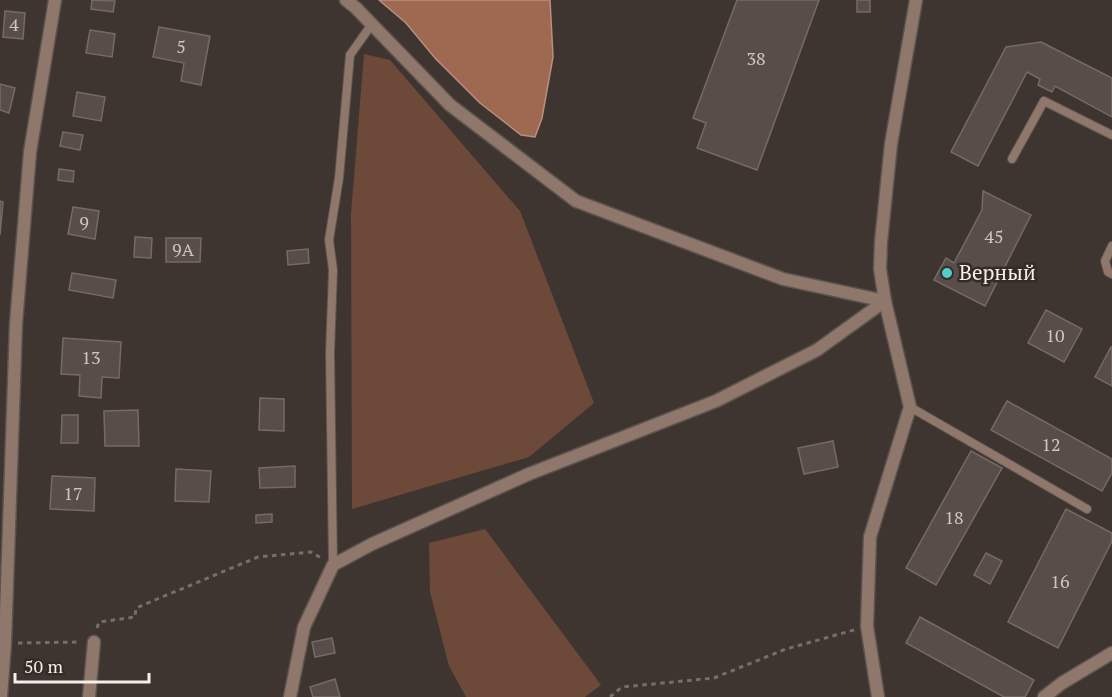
<svg xmlns="http://www.w3.org/2000/svg" width="1112" height="697" font-family="'PT Serif',serif">
	<style>
		.green { fill: #6d493a }
		.water { fill: #9e6851; stroke: #b8907f; stroke-width: 1.5 }
		.building { fill: #594d49; stroke: #766a64; stroke-width: 1.5 }
		.lines { fill: none; stroke-linecap: round; stroke-linejoin: round }
		.lane-casing { stroke: #5c534e; stroke-width: 10 }
		.street-casing { stroke: #5c534e; stroke-width: 15 }
		.path { stroke: #776e6a; stroke-width: 3; stroke-dasharray: 4.5 4.5; stroke-linecap: butt }
		.lane { stroke: #8f776c; stroke-width: 8 }
		.street { stroke: #8f776c; stroke-width: 12 }
		.poi-dot { fill: #52cdcc; stroke: #352b26; stroke-width: 2 }
		.labels { text-anchor: middle; stroke-width: 5; stroke-linejoin: round; paint-order: stroke }
		.number-label { font-size: 18px; fill: #cec6c2 }
		.poi-label { font-size: 21px; fill: #f5eeeb; stroke: #352b26; text-anchor: start }
	</style>
	<rect width="100%" height="100%" fill="#3f3530"/>
	<g class="green">
		<path d="M364 54 390 60 520 211 594 403 529 457 352 509 351 214Z"/>
		<path d="M485 529 601 685 585 697H466L449 666 430 592 429 543Z"/>
	</g>
	<path class="water" d="M379 0H550L553 57 542 118 535 137 521 135 480 103 435 58 406 23Z"/>
	<g class="building">
		<path d="M92 0 115 1 113 12 91 9Z"/>
		<path d="M737 0H819L757 170 697 148 706 123 693 118Z"/>
		<rect x="857" y="0" width="13" height="12"/>
		<path d="M5 11 25 13 23 39 3 37Z"/>
		<path d="M159 27 210 36 201 85 181 81 184 63 153 57Z"/>
		<path d="M90 30 115 34 112 57 86 53Z"/>
		<path d="M1041 42 1112 78V117L1055 86 1052 92 1038 85 1040 79 1027 72 978 166 951 152 1006 47Z"/>
		<path d="M0 84 15 88 9 113 0 110Z"/>
		<path d="M77 92 105 97 101 121 73 116Z"/>
		<path d="M63 132 83 135 80 150 60 146Z"/>
		<path d="M59 169 74 171 73 182 58 180Z"/>
		<path d="M983 191 1031 215 985 306 934 280 946 258 954 263 982 210Z"/>
		<path d="M0 201 3 202 0 235Z"/>
		<path d="M73 207 99 211 95 239 68 234Z"/>
		<path d="M135 237 152 238 151 258 134 257Z"/>
		<path d="M166 238H201L200 262H166Z"/>
		<path d="M308 249 309 263 288 265 287 251Z"/>
		<path d="M72 273 116 280 113 298 69 290Z"/>
		<path d="M1046 310 1082 329 1064 362 1028 343Z"/>
		<path d="M63 338 121 342 119 378 102 377 101 398 79 396 80 375 61 374Z"/>
		<path d="M1111 347H1112V386L1095 377Z"/>
		<path d="M260 398 284 399V431L259 430Z"/>
		<path d="M1007 401 1112 459V473L1102 491 991 430Z"/>
		<path d="M138 410 139 446H105L104 411Z"/>
		<path d="M62 415H78V443H61Z"/>
		<path d="M833 441 838 467 804 474 798 448Z"/>
		<path d="M971 451 1002 468 936 585 906 568Z"/>
		<path d="M295 466V487L260 488 259 468Z"/>
		<path d="M176 469 211 471 209 502 175 501Z"/>
		<path d="M52 476 95 478 94 511 50 509Z"/>
		<path d="M1066 509 1112 533V541L1058 648 1008 622Z"/>
		<path d="M272 514V522L256 523V515Z"/>
		<path d="M986 553 1002 561 990 584 974 575Z"/>
		<path d="M920 617 1034 680 1025 697H1004L906 643Z"/>
		<path d="M332 638 335 653 315 657 312 642Z"/>
		<path d="M335 679 340 697H313L310 687Z"/>
	</g>
	<g class="lines">
		<defs>
			<g id="lane">
				<path d="M1012 159 1044 101 1112 135"/>
				<path d="M1112 246 1105 261 1108 272 1112 274"/>
				<path d="M910 407 1087 509"/>
				<path d="M333 565 330 353 333 270 329 240 339 178 350 55 372 24"/>
			</g>
			<g id="street">
				<path d="M1 697 5 643 16 324 30 152 55 0"/>
				<path d="M89 697 94 642"/>
				<path d="M290 697 304 627 333 565 372 544 529 474 716 401 817 350 885 301 783 279 576 201 450 105 356 8 346 0"/>
				<path d="M878 697 867 626 870 537 910 407 885 301 880 269 881 242 891 144 916 0"/>
				<path d="M1044 697 1062 683 1112 653"/>
			</g>
		</defs>
		<use href="#lane" class="lane-casing"/>
		<use href="#street" class="street-casing"/>
		<g class="path">
			<path d="M97 628 99 622 135 617 136 608 258 557 311 552 321 558"/>
			<path d="M18 643 80 642"/>
			<path d="M610 697 622 687 714 678 786 649 854 630"/>
		</g>
		<use href="#lane" class="lane"/>
		<use href="#street" class="street"/>
	</g>
	<circle class="poi-dot" cx="947" cy="273" r="6"/>
	<g class="labels">
		<g class="number-label">
			<text x="14" y="31">4</text>
			<text x="181" y="53">5</text>
			<text x="756" y="65">38</text>
			<text x="84" y="229">9</text>
			<text x="994" y="243">45</text>
			<text x="183" y="256">9А</text>
			<text x="1055" y="342">10</text>
			<text x="91" y="364">13</text>
			<text x="1051" y="451">12</text>
			<text x="73" y="500">17</text>
			<text x="954" y="524">18</text>
			<text x="1060" y="588">16</text>
		</g>
		<g class="poi-label">
			<text x="959" y="280">Верный</text>
		</g>
	</g>
	<path d="M15 673v9h134v-9" fill="none" stroke="#f5eeeb" stroke-width="3"/>
	<text x="24" y="673" font-size="18" fill="#f5eeeb" stroke="#352b26" stroke-width="4.5" paint-order="stroke">50 m</text>
</svg>
